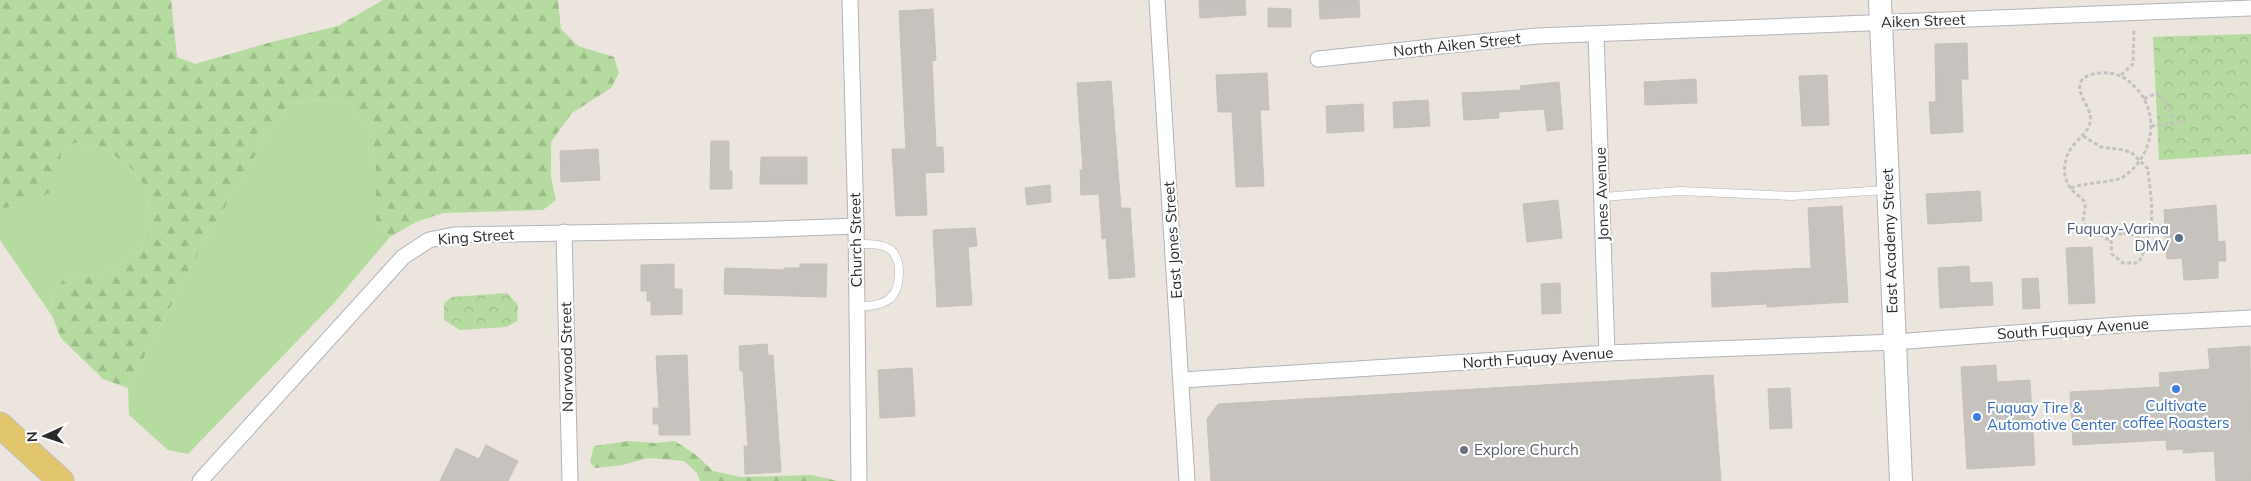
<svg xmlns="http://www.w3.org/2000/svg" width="2251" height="481" font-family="Mulish,sans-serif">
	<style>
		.grass { fill: #b5dba0 }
		.forest { fill: url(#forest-firs) }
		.park { fill: url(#park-crowns) }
		.building { fill: #c6c2bd; stroke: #c6c1b8 }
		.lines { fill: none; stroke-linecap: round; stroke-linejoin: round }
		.lane-casing { stroke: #b1b4bc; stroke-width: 9 }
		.street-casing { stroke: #b1b4bc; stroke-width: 17 }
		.secondary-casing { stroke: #b1b4bc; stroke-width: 24 }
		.primary-casing { stroke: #c3c3c3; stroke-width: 27 }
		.path { stroke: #c3c3c3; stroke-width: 3; stroke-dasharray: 4 2.5; stroke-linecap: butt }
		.lane { stroke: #fff; stroke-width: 8 }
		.street { stroke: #fff; stroke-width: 15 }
		.secondary { stroke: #fff; stroke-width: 22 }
		.primary { stroke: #e1c56d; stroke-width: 25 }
		.service-dot { fill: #5c6f8a; stroke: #fff; stroke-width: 2 }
		.shop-dot { fill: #3f7fe0; stroke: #fff; stroke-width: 2 }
		.worship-dot { fill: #6b7280; stroke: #fff; stroke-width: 2 }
		.labels { text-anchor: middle; stroke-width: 4.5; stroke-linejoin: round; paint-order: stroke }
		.street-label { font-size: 15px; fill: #2a2a2a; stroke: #fff }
		.service-label { font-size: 15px; fill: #4e5e75; stroke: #fff; text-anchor: end }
		.shop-label { font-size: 15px; fill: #366cbe; stroke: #fff }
		.worship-label { font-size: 15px; fill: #5b616d; stroke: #fff; text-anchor: start }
	</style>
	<defs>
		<pattern id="forest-firs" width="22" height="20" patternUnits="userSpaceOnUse" patternTransform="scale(1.25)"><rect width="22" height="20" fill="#b5dba0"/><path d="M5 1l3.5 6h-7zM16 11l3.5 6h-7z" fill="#9cbc8a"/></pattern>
		<pattern id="park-crowns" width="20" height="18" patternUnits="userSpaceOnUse" patternTransform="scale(1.25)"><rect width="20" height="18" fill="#b5dba0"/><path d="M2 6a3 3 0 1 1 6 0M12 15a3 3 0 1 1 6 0" fill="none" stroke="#9cbc8a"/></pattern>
	</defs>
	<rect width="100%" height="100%" fill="#ebe5de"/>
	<g class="grass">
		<path d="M321 100 349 103 371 131 376 169V221L390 237 333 304 188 454 168 450 129 415 128 388 198 254 268 133 292 102Z"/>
		<path d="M74 143 101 146 129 166 145 186 151 223 140 250 105 272 66 277 51 293 52 316 0 240V208L20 207 61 152Z"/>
	</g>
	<g class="forest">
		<path d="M0 0H171L177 57 195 64 268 43 338 26 383 0H558L561 29 578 46 614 57 619 73 611 88 572 113 551 142V177L556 200 543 210 443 213 416 222 390 237 376 221V169L371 131 349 103 321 100 292 102 268 133 198 254 128 388 103 379 61 338 52 316 51 293 66 277 105 272 140 250 151 223 145 186 129 166 101 146 74 143 61 152 57 189 20 207 0 208Z"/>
		<path d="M629 441 655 443 675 441 696 455 713 471 741 477 812 475 838 481H700L697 473 684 461 648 458 622 465 595 468 590 462 594 446Z"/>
	</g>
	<g class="park">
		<path d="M2251 34V154L2159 160 2153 37Z"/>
		<path d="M507 293 518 305 517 321 506 327 460 330 444 320V303L452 297Z"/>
	</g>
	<g class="building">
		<path d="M1199 0H1245L1246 15 1200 18Z"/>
		<path d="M1319 0H1359L1360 17 1320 19Z"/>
		<path d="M1268 8 1291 9V27H1268Z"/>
		<path d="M933 9 936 60 932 61 936 147H943L944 172 925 173 927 215 896 216 892 149H906L899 11Z"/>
		<path d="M1967 43 1968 79H1961L1963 132 1931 134 1929 102H1936L1935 44Z"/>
		<path d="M1267 73 1269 110H1260L1264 186 1236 187 1232 112H1218L1216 75Z"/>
		<path d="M1827 75 1829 125 1802 126 1799 76Z"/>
		<path d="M1696 79 1697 103 1645 105 1644 82Z"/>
		<path d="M1111 81 1121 208H1130L1135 277 1109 279 1106 238 1102 239 1099 194 1081 195 1080 170H1083L1077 83Z"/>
		<path d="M1559 82 1563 129 1547 131 1544 109 1499 112V118L1464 120 1462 93 1521 90 1520 86Z"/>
		<path d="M1428 100 1430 126 1394 128 1393 102Z"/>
		<path d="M1363 104 1364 131 1327 133 1326 106Z"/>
		<path d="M711 141H729V171H732V189H710Z"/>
		<path d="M598 149 600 180 561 182 560 151Z"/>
		<path d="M761 157H807V184H760Z"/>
		<path d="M1050 185 1051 202 1027 205 1025 188Z"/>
		<path d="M1980 191 1982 221 1928 224 1926 194Z"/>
		<path d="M1558 200 1562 238 1527 242 1523 204Z"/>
		<path d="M2216 205 2218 242 2225 241 2226 261H2218V278L2184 280 2182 258 2167 259 2164 210Z"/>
		<path d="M1842 206 1848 302 1767 307V304L1712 307 1711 273 1811 268 1808 208Z"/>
		<path d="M975 228 977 246 968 247 972 305 937 307 933 230Z"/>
		<path d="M2092 247 2095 303 2069 304 2066 248Z"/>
		<path d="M674 264V289H682V314L651 315V301H647V291H641V265Z"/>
		<path d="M800 264H827L826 297 724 294 725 268 784 270V268H800Z"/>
		<path d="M1969 266 1970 283 1992 282 1993 305 1940 308 1938 268Z"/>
		<path d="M2038 278 2040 308 2023 309 2022 279Z"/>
		<path d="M1560 283 1561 313 1542 314 1541 284Z"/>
		<path d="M767 344 768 355H773L781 472 745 474 744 446H748L743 371H740L739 346Z"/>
		<path d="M2250 346 2251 481H2216L2214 451 2183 453V449L2167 450 2166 440 2073 445 2070 392 2160 387 2159 373 2210 369 2208 349Z"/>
		<path d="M687 355 690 435H659V424H653V408H659L656 356Z"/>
		<path d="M1996 365 1997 382 2030 380 2035 465 1967 469 1961 367Z"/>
		<path d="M912 368 915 416 880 418 878 370Z"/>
		<path d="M1713 375 1721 481H1211L1207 419 1218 404Z"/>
		<path d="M1790 388 1792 428 1770 429 1768 389Z"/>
		<path d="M486 445 518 461 508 481H440L456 448 479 459Z"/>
	</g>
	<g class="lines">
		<defs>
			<g id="lane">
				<path d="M1603 197 1680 191 1792 196 1886 190"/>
				<path d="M856 244C867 244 882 243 891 250 903 261 901 291 888 300 879 306 867 306 857 307"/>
			</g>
			<g id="street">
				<path d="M850 0 856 226 859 481"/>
				<path d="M1157 0 1187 481"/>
				<path d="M1596 34 1607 353"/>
				<path d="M1318 59 1537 36 2251 8"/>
				<path d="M564 232 570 481"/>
				<path d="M1182 380 1607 353 1895 342 2133 324 2251 318"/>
				<path d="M200 481 403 257 429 240 454 235 746 230 856 226"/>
			</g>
			<path id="secondary" d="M1880 0 1901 481"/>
			<path id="primary" d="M0 425 61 481"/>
		</defs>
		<use href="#lane" class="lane-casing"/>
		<use href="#street" class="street-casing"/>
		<use href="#secondary" class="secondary-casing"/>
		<use href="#primary" class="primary-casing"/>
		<g class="path">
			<path d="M2121 75 2133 64 2134 29"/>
			<path d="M2144 99C2165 85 2170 108 2172 123"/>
			<path d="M2151 126 2186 122"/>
			<path d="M2083 136 2101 147 2124 150 2132 153 2148 169C2150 193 2157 225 2144 246"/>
			<path d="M2071 188C2085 182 2113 183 2123 177 2153 157 2161 115 2136 88 2125 76 2115 72 2099 73 2093 74 2086 75 2082 80 2073 93 2094 108 2090 123 2087 134 2076 140 2070 150 2062 164 2062 180 2074 192 2077 195 2083 198 2084 202 2088 210 2081 214 2084 224 2094 230 2101 236 2111 241"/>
			<path d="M2123 233C2144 235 2150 245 2138 263H2123L2112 254 2111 241 2115 236Z"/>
		</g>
		<use href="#lane" class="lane"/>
		<use href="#street" class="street"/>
		<use href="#secondary" class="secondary"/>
		<use href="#primary" class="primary"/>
	</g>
	<circle class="service-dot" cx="2179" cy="238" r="5"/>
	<g class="shop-dot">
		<circle cx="2176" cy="389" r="5"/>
		<circle cx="1977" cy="417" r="5"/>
	</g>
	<circle class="worship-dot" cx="1464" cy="450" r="5"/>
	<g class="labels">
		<g class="street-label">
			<text transform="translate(1923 21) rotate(-2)" y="5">Aiken Street</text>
			<text transform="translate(1457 45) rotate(-6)" y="5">North Aiken Street</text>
			<text transform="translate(1602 194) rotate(-92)" y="5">Jones Avenue</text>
			<text transform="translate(476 237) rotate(-4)" y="5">King Street</text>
			<text transform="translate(856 240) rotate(-91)" y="5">Church Street</text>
			<text transform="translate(1173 240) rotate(-94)" y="5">East Jones Street</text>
			<text transform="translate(1890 241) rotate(-92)" y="5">East Academy Street</text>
			<text transform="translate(2073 329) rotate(-4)" y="5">South Fuquay Avenue</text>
			<text transform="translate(567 357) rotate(-91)" y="5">Norwood Street</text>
			<text transform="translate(1538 358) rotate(-4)" y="5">North Fuquay Avenue</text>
		</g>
		<g class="service-label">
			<text x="2169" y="234">Fuquay-Varina<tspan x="2169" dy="17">DMV</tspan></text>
		</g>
		<g class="shop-label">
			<text x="2176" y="411">Cultivate<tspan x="2176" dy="17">coffee Roasters</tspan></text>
			<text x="1987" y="413" text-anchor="start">Fuquay Tire &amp;<tspan x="1987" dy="17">Automotive Center</tspan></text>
		</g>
		<g class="worship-label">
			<text x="1474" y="455">Explore Church</text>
		</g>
	</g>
	<g transform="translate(45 436) rotate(267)" stroke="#ffffff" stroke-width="4" paint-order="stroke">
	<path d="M0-4L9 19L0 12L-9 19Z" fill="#2a2a2a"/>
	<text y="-8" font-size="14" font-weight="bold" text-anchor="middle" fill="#2a2a2a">N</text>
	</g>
</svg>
